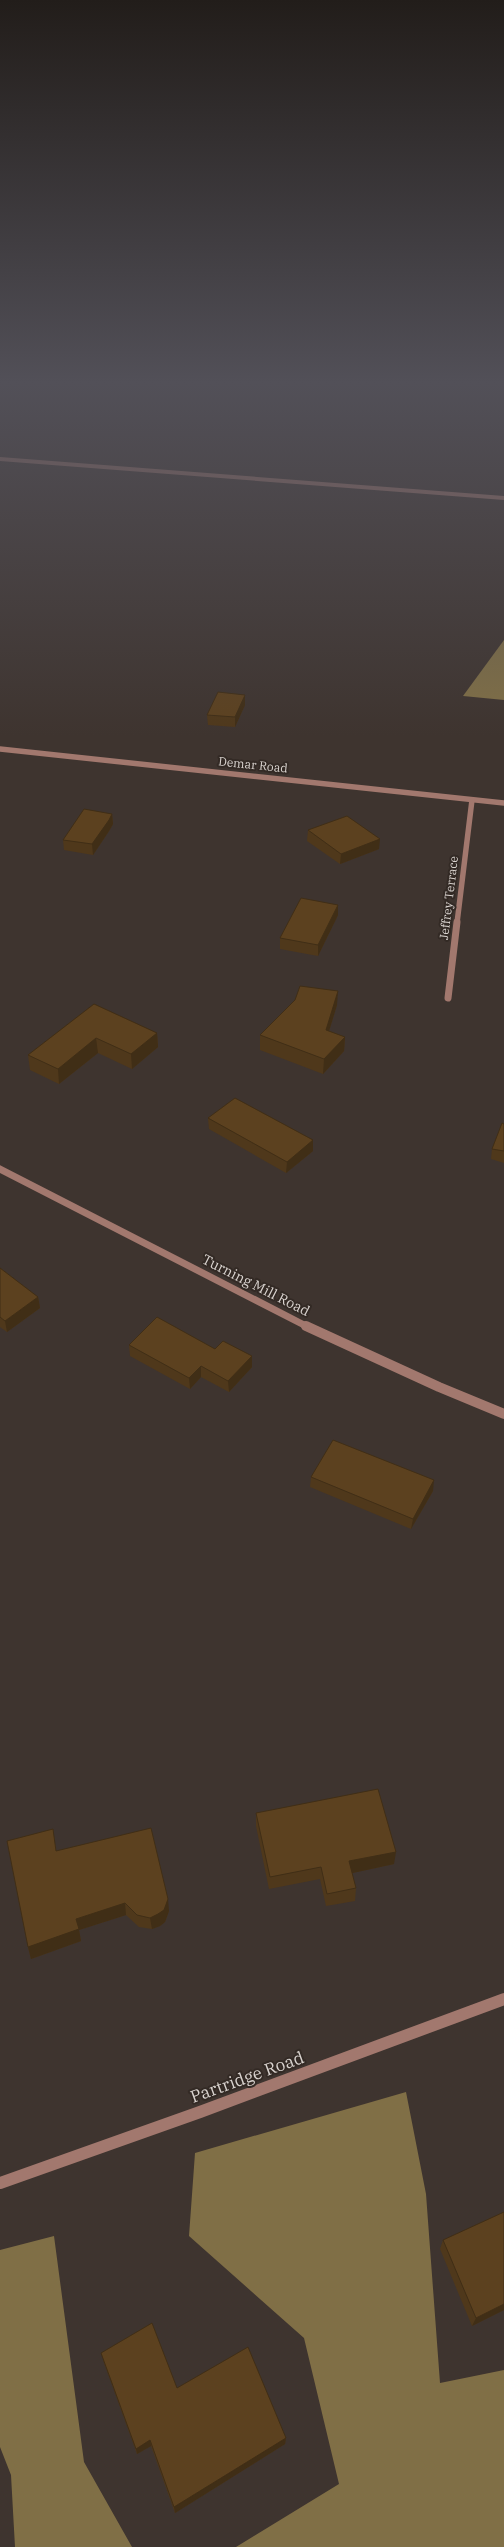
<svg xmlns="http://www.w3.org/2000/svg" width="504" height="2547" font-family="'IBM Plex Serif',serif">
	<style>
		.forest { fill: #806f46 }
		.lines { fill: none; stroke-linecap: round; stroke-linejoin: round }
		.minor-far4 { stroke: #a2786e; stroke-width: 4 }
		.minor-far3 { stroke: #a2786e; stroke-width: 5.5 }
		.minor-far2 { stroke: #a2786e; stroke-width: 7 }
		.minor-far1 { stroke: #a2786e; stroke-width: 10 }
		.minor { stroke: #a2786e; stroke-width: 12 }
		.wall { fill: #4f381b }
		.shaded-wall { fill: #402e16 }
		.building { fill: #5c411f; stroke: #402e16 }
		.labels { text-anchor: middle; stroke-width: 4; stroke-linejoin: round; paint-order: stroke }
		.far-street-label { font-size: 12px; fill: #d9d3cf; stroke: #332a25 }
		.street-label { font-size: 14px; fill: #d9d3cf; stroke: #332a25 }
		.near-street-label { font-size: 17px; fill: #d9d3cf; stroke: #332a25 }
	</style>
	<rect width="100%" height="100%" fill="#3e342f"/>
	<g class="forest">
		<path d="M504 640V700L463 696Z"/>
		<path d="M406 2092 426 2194 440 2383 504 2370V2547H236L339 2484 304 2338 189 2236 195 2153Z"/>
		<path d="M54 2236 84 2462 132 2547H15L11 2475 0 2447V2250Z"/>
	</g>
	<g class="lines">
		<path class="minor-far4" d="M0 459 504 498"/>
		<g class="minor-far3">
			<path d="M0 749 504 803"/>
			<path d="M457 923 472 800"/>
		</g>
		<g class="minor-far2">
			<path d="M448 998 457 922"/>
			<path d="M0 1169 308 1327"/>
		</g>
		<path class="minor-far1" d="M306 1326 439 1387 504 1414"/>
		<path class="minor" d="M0 2183 200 2112 504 1999"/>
	</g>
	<g class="wall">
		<path d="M245 695V705L235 727 208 725 207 715Z"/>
		<path d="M112 814 113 824 109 831 93 855 64 850 63 840Z"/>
		<path d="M308 830 379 849 340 864 307 841Z"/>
		<path d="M338 905V915L318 956 280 949V938Z"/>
		<path d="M94 1004 157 1033 158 1047 132 1069 98 1053 59 1084 30 1070 28 1055Z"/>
		<path d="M337 1005 329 1031 345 1037 344 1051 323 1074 260 1050V1035Z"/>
		<path d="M208 1118 313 1140V1151L286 1173 209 1129Z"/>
		<path d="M504 1124V1163L491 1159 492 1149Z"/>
		<path d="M0 1268 38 1297 40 1308 7 1332 0 1327Z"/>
		<path d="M129 1345 215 1349 252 1367 229 1392 201 1377 190 1389 130 1356Z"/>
		<path d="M311 1477 433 1491 411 1529 310 1487Z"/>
		<path d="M256 1813 394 1864 352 1873 356 1888 355 1901 326 1906 320 1879 269 1889 256 1826Z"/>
		<path d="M57 1851 169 1911 165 1922 160 1926 152 1929 139 1927 126 1915 79 1930 81 1941 31 1959 28 1947Z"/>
		<path d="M443 2240 504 2310 472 2326 440 2249Z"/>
		<path d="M103 2360 177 2388 286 2438 285 2444 175 2513 151 2446 137 2454Z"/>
	</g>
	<g class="shaded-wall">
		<path d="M245 695V705L235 727V717Z"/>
		<path d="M112 814 113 824 109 831 93 855 92 844Z"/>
		<path d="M380 839 379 849 340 864 341 854Z"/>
		<path d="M338 905V915L318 956V945Z"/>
		<path d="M338 991 337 1005 325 1044 326 1030Z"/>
		<path d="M157 1033 158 1047 132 1069 131 1054Z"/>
		<path d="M345 1037 344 1051 323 1074 324 1059Z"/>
		<path d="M96 1038 98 1053 59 1084 58 1069Z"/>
		<path d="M313 1140V1151L286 1173 287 1162Z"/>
		<path d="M38 1297 40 1308 7 1332 5 1321Z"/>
		<path d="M252 1356V1367L229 1392 228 1381Z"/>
		<path d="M201 1366V1377L190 1389 189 1378Z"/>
		<path d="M434 1480 433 1491 411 1529 413 1519Z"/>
		<path d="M396 1852 394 1864 348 1874 349 1861Z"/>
		<path d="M168 1899 169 1911 165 1922 160 1926 152 1929 150 1918Z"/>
		<path d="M125 1903 126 1915 79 1930 81 1941 31 1959 28 1947 76 1919Z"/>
		<path d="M504 2304V2310L472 2326 476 2318Z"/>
		<path d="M286 2438 285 2444 175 2513 174 2507Z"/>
		<path d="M150 2440 151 2446 137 2454 136 2449Z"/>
	</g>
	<g class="building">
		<path d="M218 692 245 695 235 717 207 715Z"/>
		<path d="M84 809 112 814 109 820 92 844 63 840Z"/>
		<path d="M347 816 380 839 341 854 308 830Z"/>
		<path d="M301 898 338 905 318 945 280 938Z"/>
		<path d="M300 986 338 991 326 1030 345 1037 324 1059 260 1035 295 1000Z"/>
		<path d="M94 1004 157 1033 131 1054 96 1038 58 1069 28 1055Z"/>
		<path d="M235 1098 313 1140 287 1162 208 1118Z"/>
		<path d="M502 1123 504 1124V1151L492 1149Z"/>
		<path d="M0 1268 38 1297 5 1321 0 1317Z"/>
		<path d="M157 1317 215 1349 223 1341 252 1356 228 1381 201 1366 189 1378 129 1345Z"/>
		<path d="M333 1440 434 1480 413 1519 311 1477Z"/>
		<path d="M378 1789 396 1852 349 1861 356 1888 327 1894 321 1867 270 1877 256 1813Z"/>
		<path d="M151 1828 168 1899 164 1910 158 1914 150 1918 137 1915 125 1903 76 1919 79 1929 28 1947 7 1841 53 1829 56 1851Z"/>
		<path d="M504 2212V2304L476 2318 443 2240Z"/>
		<path d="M152 2323 177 2388 248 2347 286 2438 174 2507 150 2440 136 2449 101 2353Z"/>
	</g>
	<linearGradient id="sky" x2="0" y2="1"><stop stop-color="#221d1a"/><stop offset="0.52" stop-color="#525058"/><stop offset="1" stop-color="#525058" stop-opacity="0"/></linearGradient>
	<rect width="504" height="736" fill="url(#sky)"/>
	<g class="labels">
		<g class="far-street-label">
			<text transform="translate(253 765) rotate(6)" y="4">Demar Road</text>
			<text transform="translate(449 898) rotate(-83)" y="4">Jeffrey Terrace</text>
		</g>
		<g class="street-label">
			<text transform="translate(256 1285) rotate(27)" y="5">Turning Mill Road</text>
		</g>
		<g class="near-street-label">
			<text transform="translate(247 2077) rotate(-20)" y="6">Partridge Road</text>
		</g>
	</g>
</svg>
